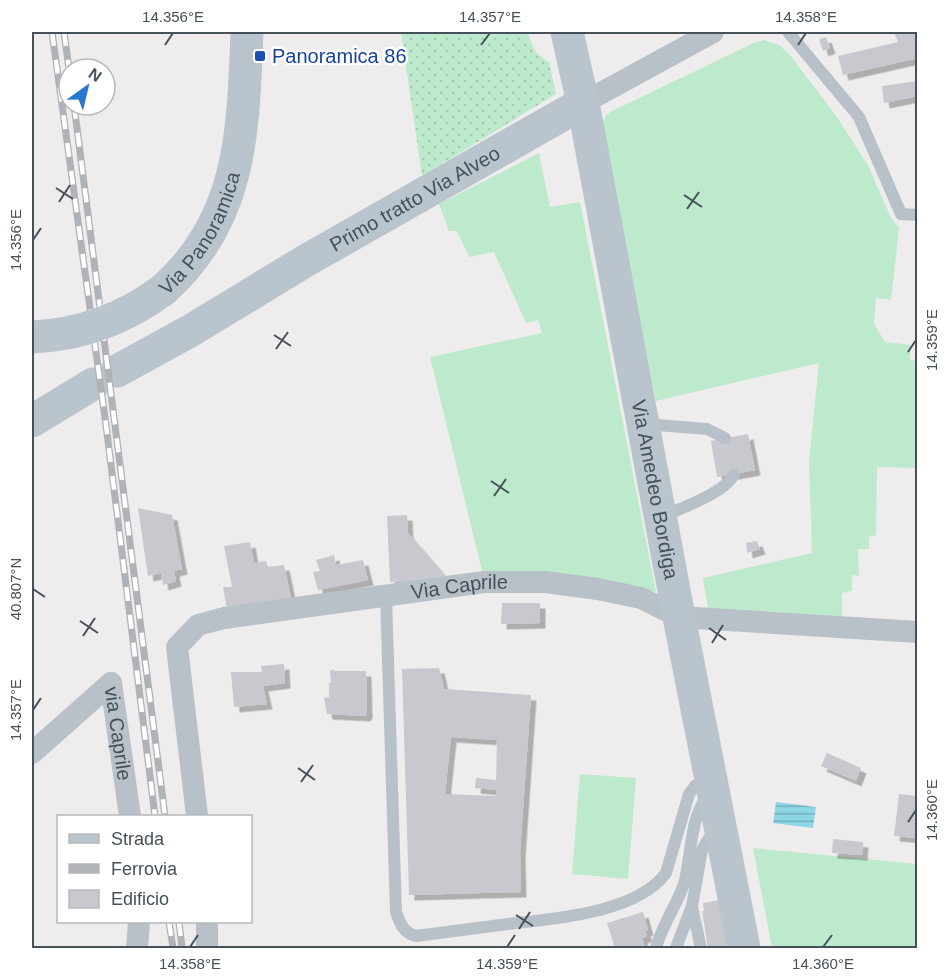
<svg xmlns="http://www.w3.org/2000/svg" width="949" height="980" font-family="Helvetica,sans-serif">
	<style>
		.grass { fill: #bdeacd }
		.garden { fill: url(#garden-dots) }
		.water { fill: url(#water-rules) }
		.building { fill: #c7c9cf; fill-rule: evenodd; filter: url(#shadow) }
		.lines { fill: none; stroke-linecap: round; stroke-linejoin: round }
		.lane { stroke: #b9c1c8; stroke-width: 12 }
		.street { stroke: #b9c1c8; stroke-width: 22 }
		.secondary { stroke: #b9c4cd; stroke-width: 33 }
		.rail-casing { stroke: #afb2b6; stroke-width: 7 }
		.rail { stroke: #fff; stroke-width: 4.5; stroke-dasharray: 14; stroke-linecap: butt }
		.secondary-bridge { stroke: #b9c4cd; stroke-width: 33 }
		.ticks { fill: none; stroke: #465058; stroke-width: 2 }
		.transit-dot { fill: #1a4fb4; stroke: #fff; stroke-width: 2 }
		.labels { text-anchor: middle; stroke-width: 5; stroke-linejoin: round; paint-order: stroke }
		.transit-label { font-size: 20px; fill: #164399; stroke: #fff; text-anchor: start }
		.street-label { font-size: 20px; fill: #465058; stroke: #fff }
		.neatline { fill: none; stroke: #465058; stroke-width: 2 }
		.ticks-label { font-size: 15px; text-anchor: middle; fill: #465058 }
	</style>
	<defs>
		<pattern id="garden-dots" width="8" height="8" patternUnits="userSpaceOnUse" patternTransform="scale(1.5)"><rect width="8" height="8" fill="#bdeacd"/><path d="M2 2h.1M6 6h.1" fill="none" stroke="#a4cab2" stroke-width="1.8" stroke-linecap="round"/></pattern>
		<pattern id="water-rules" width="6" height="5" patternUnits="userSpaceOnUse" patternTransform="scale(1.5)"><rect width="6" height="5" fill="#8dd6e4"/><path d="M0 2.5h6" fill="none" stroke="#75b0bc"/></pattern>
		<filter id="shadow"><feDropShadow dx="5.5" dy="5.5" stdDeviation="0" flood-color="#0004"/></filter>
	</defs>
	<rect width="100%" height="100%" fill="#efeced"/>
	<g class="grass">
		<path d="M764 40 779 45 790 55 837 117 869 167 890 216 899 228 891 300 876 298 874 324 885 342 911 345 910 360 917 361V468L877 467 876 535 869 537V549H858L859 576 852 575V591L842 593V619L709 616 703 578 812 553 809 461 819 363 656 401 601 128 606 115 612 111 756 42Z"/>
		<path d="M539 153 550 207 580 202 656 592 588 579 483 575 430 357 542 333 538 320 526 323 494 252 469 257 457 231H449L439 204Z"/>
		<path d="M580 774 636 778 628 879 572 874Z"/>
		<path d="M753 848 917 864V948H772Z"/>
	</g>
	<path class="garden" d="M401 32H528C531 46 536 55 549 62L556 94 422 176Z"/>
	<path class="water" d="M776 802 816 807 813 828 773 823Z"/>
	<g class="building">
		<path d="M894 32H918V58L843 75 838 56 898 42Z"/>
		<path d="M826 37 830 48 823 51 819 39Z"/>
		<path d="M918 81V96L884 103 882 86Z"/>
		<path d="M748 434 755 470 717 477 711 441Z"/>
		<path d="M138 508 172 515 182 569 174 571 176 581 163 585 161 573 148 576Z"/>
		<path d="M407 515 408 533 448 579 390 582 387 516Z"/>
		<path d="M757 541 760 549 747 553 746 543Z"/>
		<path d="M250 542 254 563 266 561 268 567 284 565 291 598 227 609 223 587H232L224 546Z"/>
		<path d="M334 555 336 565 363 560 368 580 318 590 313 572 320 571 316 560Z"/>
		<path d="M502 603H540V623L501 624Z"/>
		<path d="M284 664 285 683 263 686 267 704 234 707 231 672H262L261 666Z"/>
		<path d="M439 668 444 689 531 695 520 852 521 892 409 895 402 669ZM451 737 497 740 496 780 476 778 475 788 496 790V796L445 794Z"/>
		<path d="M334 669V671H366L367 713 365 716 327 714 324 698 329 697V683H331L330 671Z"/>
		<path d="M827 753 861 768 856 781 821 766Z"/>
		<path d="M899 794 918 796V838L894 836Z"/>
		<path d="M833 839 863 842 862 855 832 853Z"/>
		<path d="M720 900 728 948H708L702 911H704L703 903Z"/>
		<path d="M643 912 648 930 645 931 647 936 642 938 645 948H611L614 945 607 923Z"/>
	</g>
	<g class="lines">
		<g class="lane">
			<path d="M788 32 859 117 901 214 918 215"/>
			<path d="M644 424 707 429 725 438"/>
			<path d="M662 517C680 508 726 493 734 474"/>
			<path d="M386 597 396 912C400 924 404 933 416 936 447 932 477 928 508 924 553 919 637 913 666 873L689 794 695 786 707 777"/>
			<path d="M692 907 701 948"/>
			<path d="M656 948C660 930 677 904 684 884 691 861 690 815 707 798"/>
			<path d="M676 948 692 906 702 850 709 838 718 833"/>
		</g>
		<g class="street">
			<path d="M583 103 713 32"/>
			<path id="s1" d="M111 683 130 816"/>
			<path d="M32 753 111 683"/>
			<path id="s2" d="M197 816 177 647 198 625 224 618 484 582H545L598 589 641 598 679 617 918 632"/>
			<path d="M137 948 139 922"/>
			<path d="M207 948V922"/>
		</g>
		<g class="secondary">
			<path id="s3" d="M567 32 583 103 679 617 744 948"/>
			<path id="s4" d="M163 290C243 219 243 130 247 32"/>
			<path id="s5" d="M117 371 190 331 307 260 583 103"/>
			<path d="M32 421 93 384"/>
		</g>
		<defs>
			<g id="rail">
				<path d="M52 32 106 425 155 816"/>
				<path d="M64 32 69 69"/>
				<path d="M74 105 165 816"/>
				<path d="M169 922 173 948"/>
				<path d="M179 922 182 948"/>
			</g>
		</defs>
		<use href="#rail" class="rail-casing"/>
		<use href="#rail" class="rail"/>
		<path class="secondary-bridge" d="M32 337C81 335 124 319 163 290"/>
	</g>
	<path class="ticks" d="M165 45 173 33M481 45 490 33M798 45 806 33M56 188 73 199M684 195 702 207M59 202 70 185M687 209 699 192M33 240 41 228M274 335 291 346M276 349 288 332M908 352 916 340M491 481 509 493M494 496 506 479M33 589 45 597M80 621 98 633M709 628 726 640M83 636 95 618M712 643 723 625M33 710 41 698M298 768 315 780M301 782 313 765M908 822 916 810M516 915 533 926M519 929 530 912M190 947 198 935M507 947 515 935M823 947 832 935"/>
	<rect class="transit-dot" x="254" y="50" width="12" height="12" rx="3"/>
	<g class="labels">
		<g class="transit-label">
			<text x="272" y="63">Panoramica 86</text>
		</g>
		<g class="street-label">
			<text dy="7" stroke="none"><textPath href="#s5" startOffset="344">Primo tratto Via Alveo</textPath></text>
			<text dy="7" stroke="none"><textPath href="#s4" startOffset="69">Via Panoramica</textPath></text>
			<text dy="7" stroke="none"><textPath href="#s3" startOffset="466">Via Amedeo Bordiga</textPath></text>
			<text dy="7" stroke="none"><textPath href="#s2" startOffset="465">Via Caprile</textPath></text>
			<text dy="7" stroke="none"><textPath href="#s1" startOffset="51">via Caprile</textPath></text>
		</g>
	</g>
	<rect width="949" height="980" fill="none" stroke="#ffffff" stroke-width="66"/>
	<rect x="57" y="815" width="195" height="108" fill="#ffffff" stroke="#b5b9bc" stroke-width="1.5"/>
	<rect x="69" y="834" width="30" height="9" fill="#b9c4cd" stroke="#b5b9bc" stroke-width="1.5"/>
	<text x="111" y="845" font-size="18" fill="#465058">Strada</text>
	<rect x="69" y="864" width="30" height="9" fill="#afb2b6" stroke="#b5b9bc" stroke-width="1.5"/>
	<text x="111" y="875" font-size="18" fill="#465058">Ferrovia</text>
	<rect x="69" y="890" width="30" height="18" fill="#c7c9cf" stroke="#b5b9bc" stroke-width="1.5"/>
	<text x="111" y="905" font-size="18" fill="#465058">Edificio</text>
	<g transform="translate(87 87) rotate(34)"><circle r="28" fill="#ffffff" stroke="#b5b9bc" stroke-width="1.5"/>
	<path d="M0-4.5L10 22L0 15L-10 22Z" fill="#2677cf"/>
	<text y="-9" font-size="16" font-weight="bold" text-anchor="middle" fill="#465058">N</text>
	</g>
	<rect x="33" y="33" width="883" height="914" class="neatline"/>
	<g class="ticks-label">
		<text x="173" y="22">14.356°E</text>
		<text x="490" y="22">14.357°E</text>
		<text x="806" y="22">14.358°E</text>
		<text transform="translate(16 240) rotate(-90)" y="5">14.356°E</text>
		<text transform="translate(932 340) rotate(-90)" y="5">14.359°E</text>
		<text transform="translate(16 589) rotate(-90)" y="5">40.807°N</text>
		<text transform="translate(16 710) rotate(-90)" y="5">14.357°E</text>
		<text transform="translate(932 810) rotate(-90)" y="5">14.360°E</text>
		<text x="190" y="969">14.358°E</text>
		<text x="507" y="969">14.359°E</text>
		<text x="823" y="969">14.360°E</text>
	</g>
</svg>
